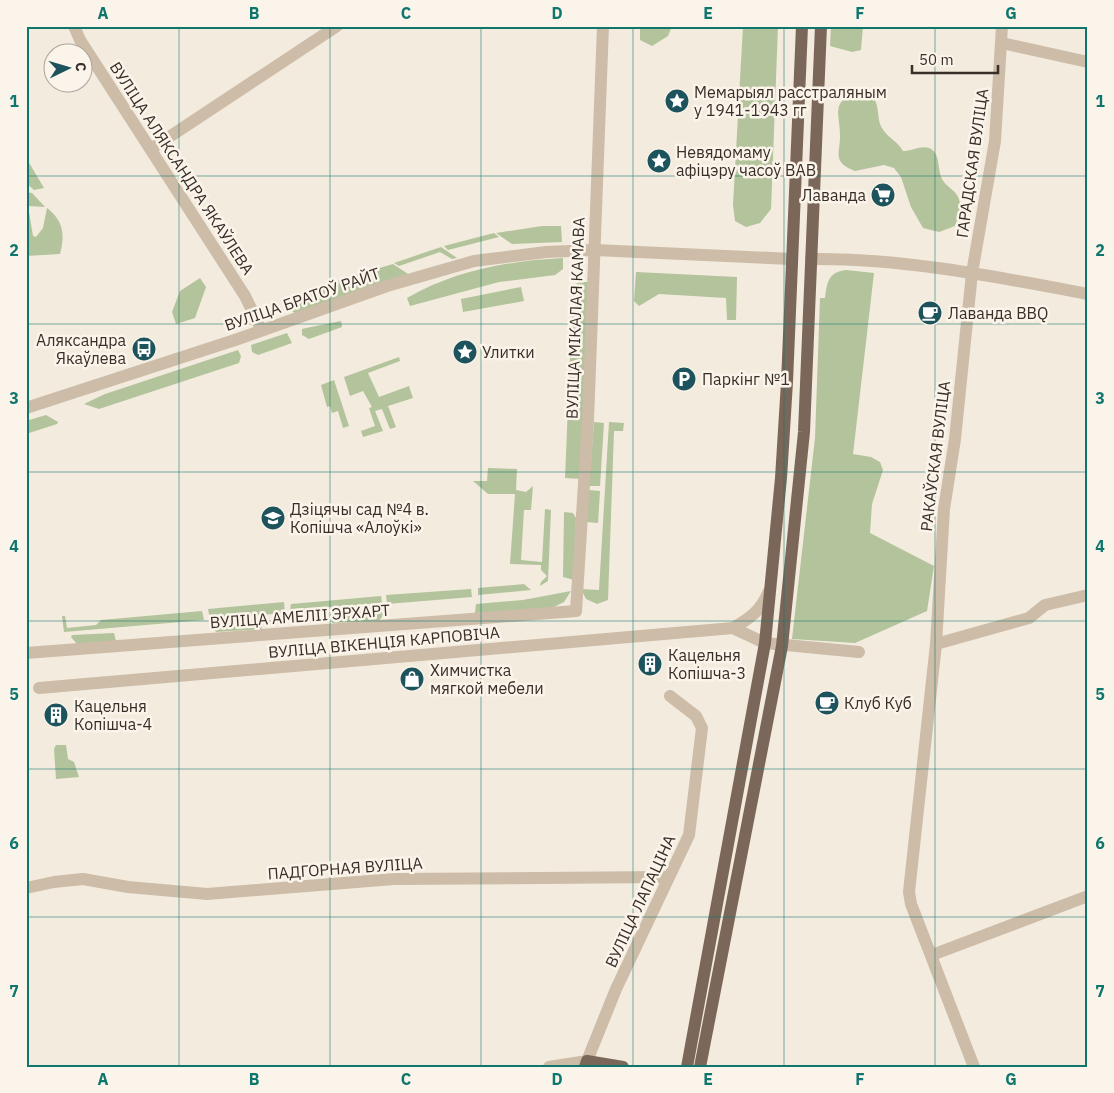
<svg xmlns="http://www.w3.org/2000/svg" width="1114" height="1093" font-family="'IBM Plex Sans',sans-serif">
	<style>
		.green { fill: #b3c39c }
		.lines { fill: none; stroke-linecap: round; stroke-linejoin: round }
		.minor { stroke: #ccbca8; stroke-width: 12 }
		.major { stroke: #7b6759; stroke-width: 12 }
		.grid { fill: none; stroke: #0f766e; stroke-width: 1; stroke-opacity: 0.55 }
		.labels { text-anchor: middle; stroke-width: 5; stroke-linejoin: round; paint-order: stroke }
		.poi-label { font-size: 16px; fill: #392f29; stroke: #fbf4ea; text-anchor: start }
		.street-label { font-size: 16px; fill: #392f29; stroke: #fbf4ea }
		.neatline { fill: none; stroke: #0f766e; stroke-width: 2 }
		.grid-label { font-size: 16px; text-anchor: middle; font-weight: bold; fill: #0f766e }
	</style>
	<rect width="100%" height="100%" fill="#f3ebdd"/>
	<g class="green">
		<path d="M640 26H672L668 36 652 46 640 40Z"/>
		<path d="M743 26H778L771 209 760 223 746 227 735 221 733 205Z"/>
		<path d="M831 26H863L861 50 852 52 830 46Z"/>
		<path d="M857 90 869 91C883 107 874 118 884 131 890 139 896 140 903 151 911 151 922 145 929 148 941 153 937 169 942 179 946 187 956 190 959 199 962 208 958 218 955 226L939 232 923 228 911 207 901 177 894 168 884 165 855 171C832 162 840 154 840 136 840 111 830 105 857 90Z"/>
		<path d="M26 161H28L44 188 34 190 26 183Z"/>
		<path d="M26 192 32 193 45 207 28 206 33 236 36 237 43 228 47 208C64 221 65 236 60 254L26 256Z"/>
		<path d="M542 226H561L562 242 512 244 496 233Z"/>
		<path d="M494 233 499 237 448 250 444 246Z"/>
		<path d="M441 247 457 258 452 259 440 252 399 266 394 263Z"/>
		<path d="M563 258V269L555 275 499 282 410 306 407 298C456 270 508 261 563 258Z"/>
		<path d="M393 264 408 274 296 314 292 311 309 290 315 287Z"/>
		<path d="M846 270 874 273 853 454 871 457 880 462 883 470 872 504 870 533 934 566 927 611 855 643 792 639 815 438 820 298H825C827 283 828 272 846 270Z"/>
		<path d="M636 272 737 277 736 320H727L726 298 659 294 639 306 634 301Z"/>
		<path d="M200 278 206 287 195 318 176 324 172 312 180 291Z"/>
		<path d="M579 282H588L581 479 565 478 573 286Z"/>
		<path d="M521 287 524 301 463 312 461 299Z"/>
		<path d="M341 321 342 327 309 339 302 335V329L306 328Z"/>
		<path d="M287 333 292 343 258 355 252 352 251 345Z"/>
		<path d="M238 350 241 356 239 363 99 409 84 404 105 394Z"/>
		<path d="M399 357 400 361 368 373 379 397 409 386 413 398 388 406 396 427 390 429 382 409 375 411 383 431 363 437 361 431 375 426 369 408 372 407 363 391 350 396 344 377Z"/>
		<path d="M334 380 349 426 343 428 338 411 332 413 330 406 327 407 321 385Z"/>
		<path d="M46 415 58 422 57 424 26 434V421Z"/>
		<path d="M594 422 604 423 600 486H589Z"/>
		<path d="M609 422 624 423 623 431H614L608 600 597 604 586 599 581 589 599 590Z"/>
		<path d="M488 468 517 469 516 490 526 492 533 486 531 510H524L521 560 542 562 545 509 551 510 548 581 540 586 541 582 547 576 541 570V565L510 564 515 494H488L473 481H487Z"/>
		<path d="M589 490 600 491 598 523 587 522Z"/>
		<path d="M564 512 573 513 576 518 574 580 563 577Z"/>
		<path d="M524 584 531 590 478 595V588Z"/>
		<path d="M471 589 472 597 387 604 386 595Z"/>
		<path d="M571 591 564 602 552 608 475 613 476 604 523 600Z"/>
		<path d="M381 596 382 603 290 610 291 604Z"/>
		<path d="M284 602 285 613 210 619 208 609Z"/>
		<path d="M382 610 383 615 379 621 332 623 333 615Z"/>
		<path d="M202 611 204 620 64 632 62 616H65L67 628 96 625 101 620Z"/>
		<path d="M260 621 262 629 216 632 211 626Z"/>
		<path d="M114 633 116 641 77 644 71 637 72 635Z"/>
		<path d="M56 745H66L68 759 74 762 79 777 56 779 54 749Z"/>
	</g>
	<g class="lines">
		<g class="minor">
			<path d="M74 26 80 40 245 296 261 329"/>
			<path d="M1002 43 1088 62"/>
			<path d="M151 149 337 26"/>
			<path d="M811 259C904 258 997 277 1088 294"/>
			<path d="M26 408 238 339 387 286 474 261 546 252 595 250 792 259"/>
			<path d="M733 628 765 643 859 652"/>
			<path d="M936 644 1029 618 1045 605 1088 595"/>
			<path d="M26 653 576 611 588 420 603 26"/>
			<path d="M39 688 733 628C751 618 761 610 769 591"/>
			<path d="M26 888 54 882 83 879 128 887 207 894 394 879 667 877"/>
			<path d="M932 955 1088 896"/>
			<path d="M549 1067 587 1061 616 989 689 835 702 728 696 716 670 696"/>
			<path d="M974 1067 911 904 909 892 936 644 944 509 955 439 972 273 995 141 1002 26"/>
		</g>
		<g class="major">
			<path d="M585 1067 587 1061 623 1067"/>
			<path d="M687 1067 765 643 781 478 787 382 802 26"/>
			<path d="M700 1067 782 646 804 432 821 26"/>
		</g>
	</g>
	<path class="grid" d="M179 26V1067M330 26V1067M481 26V1067M633 26V1067M784 26V1067M935 26V1067M26 176H1088M26 324H1088M26 472H1088M26 621H1088M26 769H1088M26 917H1088"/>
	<defs>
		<symbol id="sight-disc" viewBox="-11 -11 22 22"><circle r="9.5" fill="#1c535c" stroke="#fbf4ea"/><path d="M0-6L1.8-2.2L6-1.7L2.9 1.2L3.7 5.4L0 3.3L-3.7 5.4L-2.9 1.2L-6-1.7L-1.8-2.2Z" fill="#fff"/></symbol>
		<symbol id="supermarket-disc" viewBox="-11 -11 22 22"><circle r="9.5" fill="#1c535c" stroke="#fbf4ea"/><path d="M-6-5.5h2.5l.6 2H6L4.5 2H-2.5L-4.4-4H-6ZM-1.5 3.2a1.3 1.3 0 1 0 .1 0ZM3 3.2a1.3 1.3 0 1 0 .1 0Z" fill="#fff"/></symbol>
		<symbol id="cafe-disc" viewBox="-11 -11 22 22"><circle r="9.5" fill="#1c535c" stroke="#fbf4ea"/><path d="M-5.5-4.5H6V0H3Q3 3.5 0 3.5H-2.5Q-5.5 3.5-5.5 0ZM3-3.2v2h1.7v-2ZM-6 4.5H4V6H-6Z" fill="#fff"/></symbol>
		<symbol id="bus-disc" viewBox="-11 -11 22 22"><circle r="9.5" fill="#1c535c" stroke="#fbf4ea"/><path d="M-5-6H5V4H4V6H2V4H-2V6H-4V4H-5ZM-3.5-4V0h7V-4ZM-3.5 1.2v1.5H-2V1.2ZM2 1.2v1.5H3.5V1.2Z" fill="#fff"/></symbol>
		<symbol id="parking-disc" viewBox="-11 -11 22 22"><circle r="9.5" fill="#1c535c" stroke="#fbf4ea"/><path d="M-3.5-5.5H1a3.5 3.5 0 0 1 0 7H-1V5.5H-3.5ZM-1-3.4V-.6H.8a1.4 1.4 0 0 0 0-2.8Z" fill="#fff"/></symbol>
		<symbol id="school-disc" viewBox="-11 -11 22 22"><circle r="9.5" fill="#1c535c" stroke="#fbf4ea"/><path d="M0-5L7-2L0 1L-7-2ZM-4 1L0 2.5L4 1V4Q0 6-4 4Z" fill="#fff"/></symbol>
		<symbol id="building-disc" viewBox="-11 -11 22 22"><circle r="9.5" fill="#1c535c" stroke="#fbf4ea"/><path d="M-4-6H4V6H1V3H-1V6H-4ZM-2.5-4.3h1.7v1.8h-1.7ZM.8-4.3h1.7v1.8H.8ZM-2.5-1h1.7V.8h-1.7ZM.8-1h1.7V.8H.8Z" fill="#fff"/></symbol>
		<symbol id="shop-disc" viewBox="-11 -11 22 22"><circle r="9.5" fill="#1c535c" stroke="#fbf4ea"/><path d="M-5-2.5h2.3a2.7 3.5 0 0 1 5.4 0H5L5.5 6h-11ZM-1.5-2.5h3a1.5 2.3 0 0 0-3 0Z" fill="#fff"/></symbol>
	</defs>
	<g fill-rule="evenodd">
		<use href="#sight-disc" x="663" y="87" width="28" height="28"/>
		<use href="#sight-disc" x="645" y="147" width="28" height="28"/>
		<use href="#supermarket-disc" x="869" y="181" width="28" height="28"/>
		<use href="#cafe-disc" x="916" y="299" width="28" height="28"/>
		<use href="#bus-disc" x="130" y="335" width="28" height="28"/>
		<use href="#sight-disc" x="451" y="338" width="28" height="28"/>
		<use href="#parking-disc" x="670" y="365" width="28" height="28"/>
		<use href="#school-disc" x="259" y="504" width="28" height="28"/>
		<use href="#building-disc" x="636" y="650" width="28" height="28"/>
		<use href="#shop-disc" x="398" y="665" width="28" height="28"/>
		<use href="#cafe-disc" x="813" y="689" width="28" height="28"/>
		<use href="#building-disc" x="42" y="701" width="28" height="28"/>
	</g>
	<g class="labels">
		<g class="poi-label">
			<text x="694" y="98">Мемарыял расстраляным<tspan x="694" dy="18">у 1941-1943 гг</tspan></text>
			<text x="676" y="158">Невядомаму<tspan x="676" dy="18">афіцэру часоў ВАВ</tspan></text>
			<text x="866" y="201" text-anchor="end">Лаванда</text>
			<text x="948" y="319">Лаванда BBQ</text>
			<text x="126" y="346" text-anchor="end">Аляксандра<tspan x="126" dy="18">Якаўлева</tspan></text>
			<text x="482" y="358">Улитки</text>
			<text x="702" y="385">Паркінг №1</text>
			<text x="290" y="515">Дзіцячы сад №4 в.<tspan x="290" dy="18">Копішча «Алоўкі»</tspan></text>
			<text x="668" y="661">Кацельня<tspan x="668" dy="18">Копішча-3</tspan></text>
			<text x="430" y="676">Химчистка<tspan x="430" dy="18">мягкой мебели</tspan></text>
			<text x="844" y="709">Клуб Куб</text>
			<text x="74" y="712">Кацельня<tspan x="74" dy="18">Копішча-4</tspan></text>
		</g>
		<g class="street-label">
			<text transform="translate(972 163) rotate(-82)" y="6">ГАРАДСКАЯ ВУЛІЦА</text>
			<text transform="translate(182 168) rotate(57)" y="6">ВУЛІЦА АЛЯКСАНДРА ЯКАЎЛЕВА</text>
			<text transform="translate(302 299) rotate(-19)" y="6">ВУЛІЦА БРАТОЎ РАЙТ</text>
			<text transform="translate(575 318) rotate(-88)" y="6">ВУЛІЦА МІКАЛАЯ КАМАВА</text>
			<text transform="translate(935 456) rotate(-83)" y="6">РАКАЎСКАЯ ВУЛІЦА</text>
			<text transform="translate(300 616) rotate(-4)" y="6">ВУЛІЦА АМЕЛІІ ЭРХАРТ</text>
			<text transform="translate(384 642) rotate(-5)" y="6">ВУЛІЦА ВІКЕНЦІЯ КАРПОВІЧА</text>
			<text transform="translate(345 868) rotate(-4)" y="6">ПАДГОРНАЯ ВУЛІЦА</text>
			<text transform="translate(640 901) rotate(-65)" y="6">ВУЛІЦА ЛАПАЦІНА</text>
		</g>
	</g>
	<rect width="1114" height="1093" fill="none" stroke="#fbf4ea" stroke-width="55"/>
	<g transform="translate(68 68) rotate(85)"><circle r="24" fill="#fbf4ea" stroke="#ada59d"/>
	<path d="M0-4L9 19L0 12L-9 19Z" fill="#1c535c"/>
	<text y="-8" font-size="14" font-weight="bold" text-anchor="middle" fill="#392f29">С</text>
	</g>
	<path d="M912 65v8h86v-8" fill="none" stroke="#392f29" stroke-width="2.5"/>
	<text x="919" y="65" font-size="15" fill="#392f29" stroke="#fbf4ea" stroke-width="4" paint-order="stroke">50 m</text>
	<rect x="28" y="28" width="1058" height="1038" class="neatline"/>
	<g class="grid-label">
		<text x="103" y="19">A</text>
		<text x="254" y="19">B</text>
		<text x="406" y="19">C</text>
		<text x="557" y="19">D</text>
		<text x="708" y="19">E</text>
		<text x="860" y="19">F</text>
		<text x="1011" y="19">G</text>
		<text x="14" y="107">1</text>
		<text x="1100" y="107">1</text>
		<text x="14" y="256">2</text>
		<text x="1100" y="256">2</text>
		<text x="14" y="404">3</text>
		<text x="1100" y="404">3</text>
		<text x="14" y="552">4</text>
		<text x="1100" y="552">4</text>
		<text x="14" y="700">5</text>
		<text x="1100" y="700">5</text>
		<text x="14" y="849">6</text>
		<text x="1100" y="849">6</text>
		<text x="14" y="997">7</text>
		<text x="1100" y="997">7</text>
		<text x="103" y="1085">A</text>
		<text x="254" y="1085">B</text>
		<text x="406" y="1085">C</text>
		<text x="557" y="1085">D</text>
		<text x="708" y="1085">E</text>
		<text x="860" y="1085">F</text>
		<text x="1011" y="1085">G</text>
	</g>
</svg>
